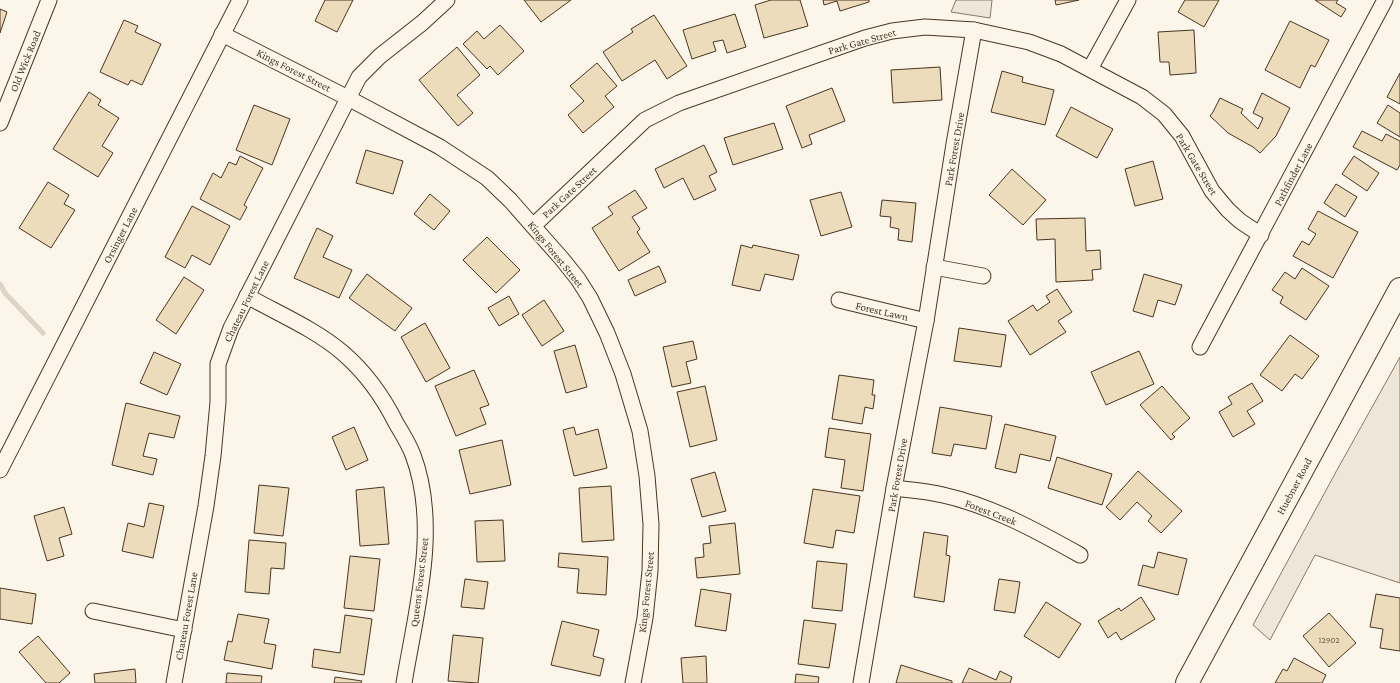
<svg xmlns="http://www.w3.org/2000/svg" width="1400" height="683" font-family="'Crimson Pro',serif">
	<style>
		.green { fill: #ede6d9; stroke: #887966 }
		.lines { fill: none; stroke-linecap: round; stroke-linejoin: round }
		.stream { stroke: #dcd4c6; stroke-width: 5 }
		.building { fill: #ecdcbc; stroke: #4a3520 }
		.minor-casing { stroke: #4a3520; stroke-width: 17 }
		.primary-casing { stroke: #4a3520; stroke-width: 24 }
		.minor { stroke: #fbf6e9; stroke-width: 15 }
		.primary { stroke: #fbf6e9; stroke-width: 22 }
		.labels { text-anchor: middle; stroke-width: 3; stroke-linejoin: round; paint-order: stroke }
		.number-label { font-size: 9px; fill: #725f47 }
		.street-label { font-size: 11px; fill: #4a3520; stroke: #fbf6e9 }
	</style>
	<rect width="100%" height="100%" fill="#fbf6e9"/>
	<g class="green">
		<path d="M956 0H992L990 18 951 12Z"/>
		<path d="M1400 357V583L1315 555 1270 640 1253 625 1337 470Z"/>
	</g>
	<g class="lines">
		<path class="stream" d="M0 284 5 293 43 333"/>
	</g>
	<g class="building">
		<path d="M325 0H353L337 32 315 21Z"/>
		<path d="M524 0H571L541 22Z"/>
		<path d="M771 0H800L808 26 764 38 755 5Z"/>
		<path d="M823 0H869V2L840 11 837 1 824 5Z"/>
		<path d="M1055 0H1079L1056 5Z"/>
		<path d="M1185 0H1219L1204 27 1178 12Z"/>
		<path d="M1315 0H1338L1336 3 1346 9 1341 17Z"/>
		<path d="M0 9 7 12 0 33Z"/>
		<path d="M735 14 746 47 727 53 723 40 713 42 716 51 692 59 683 30Z"/>
		<path d="M654 15 687 66 667 79 655 60 622 81 603 52 633 32 631 29Z"/>
		<path d="M124 20 138 26 135 32 161 44 142 85 131 80 128 85 100 72Z"/>
		<path d="M1290 21 1329 40 1315 67 1311 65 1300 88 1265 70Z"/>
		<path d="M500 25 524 51 498 75 490 66 487 69 463 44 477 31 484 39Z"/>
		<path d="M1194 30 1196 73 1170 75 1169 62H1160L1158 32Z"/>
		<path d="M457 47 480 75 457 95 473 113 458 126 419 80Z"/>
		<path d="M597 63 617 86 605 96 614 107 583 133 568 115 584 101 570 86Z"/>
		<path d="M940 67 942 100 893 103 891 70Z"/>
		<path d="M1002 71 1023 77 1022 82 1054 90 1045 125 991 112Z"/>
		<path d="M1400 73V104L1387 97Z"/>
		<path d="M832 88 845 121 809 135 812 144 802 148 786 106Z"/>
		<path d="M89 92 101 100 98 105 119 118 102 146 113 153 98 177 53 149Z"/>
		<path d="M1262 93 1290 108 1276 136 1260 153 1253 147 1228 133 1210 116 1213 112 1220 98 1243 109 1241 113 1258 129 1263 118 1253 113Z"/>
		<path d="M254 105 290 119 272 165 236 150Z"/>
		<path d="M1388 105 1400 113V137L1377 123Z"/>
		<path d="M1071 107 1113 129 1097 158 1056 136Z"/>
		<path d="M774 123 783 149 733 165 724 138Z"/>
		<path d="M1362 131 1382 141 1386 134 1400 141V165L1397 170 1353 147Z"/>
		<path d="M704 145 717 172 709 176 716 190 694 200 683 178 664 188 655 169Z"/>
		<path d="M366 150 403 161 393 194 356 183Z"/>
		<path d="M240 156 263 168 244 205 247 207 240 220 200 199 213 173 221 178 229 162 236 165Z"/>
		<path d="M1354 156 1379 173 1367 191 1342 174Z"/>
		<path d="M1153 161 1163 199 1135 206 1125 169Z"/>
		<path d="M1012 169 1046 200 1023 225 989 195Z"/>
		<path d="M48 182 69 195 64 204 75 210 51 248 19 228Z"/>
		<path d="M1336 184 1357 197 1345 217 1324 203Z"/>
		<path d="M635 190 647 208 632 217 640 229 637 232 650 252 619 271 592 228 613 214 608 207Z"/>
		<path d="M841 192 852 227 821 236 810 200Z"/>
		<path d="M430 194 450 211 434 230 414 214Z"/>
		<path d="M882 200 916 203 912 242 898 240 899 229 890 227 891 217 880 216Z"/>
		<path d="M192 206 230 226 210 265 192 255 185 268 165 257Z"/>
		<path d="M1318 211 1358 232 1333 278 1293 256 1302 241 1309 245 1316 234 1308 229Z"/>
		<path d="M1085 218 1086 251 1100 250 1101 269 1092 270 1093 280 1056 282 1055 239 1037 240 1036 219Z"/>
		<path d="M317 228 333 236 323 257 352 270 339 298 294 278Z"/>
		<path d="M487 237 520 270 496 293 463 260Z"/>
		<path d="M741 245 752 248 753 245 799 255 793 280 765 274 760 291 732 285Z"/>
		<path d="M659 266 666 282 635 296 628 280Z"/>
		<path d="M1302 268 1329 286 1306 320 1280 303 1283 297 1272 290 1285 272 1295 279Z"/>
		<path d="M367 274 412 308 395 331 349 298Z"/>
		<path d="M1144 274 1182 285 1175 305 1158 300 1153 317 1133 311Z"/>
		<path d="M184 277 204 290 176 334 156 320Z"/>
		<path d="M1057 289 1072 312 1058 321 1066 332 1030 355 1008 321 1033 305 1037 311 1050 302 1046 296Z"/>
		<path d="M509 296 519 314 499 326 488 308Z"/>
		<path d="M544 300 564 331 542 346 522 315Z"/>
		<path d="M425 323 450 368 426 382 401 337Z"/>
		<path d="M959 328 1006 335 1001 367 954 361Z"/>
		<path d="M1290 335 1319 356 1302 379 1295 374 1282 391 1260 375Z"/>
		<path d="M693 341 697 359 686 362 691 383 672 387 663 347Z"/>
		<path d="M575 345 587 387 566 393 554 351Z"/>
		<path d="M1139 351 1154 384 1106 405 1091 372Z"/>
		<path d="M154 352 181 364 167 395 140 383Z"/>
		<path d="M474 370 489 405 480 408 486 424 456 436 435 386Z"/>
		<path d="M839 375 874 380 872 395H875L873 409 865 407 862 424 832 419Z"/>
		<path d="M1252 383 1263 401 1247 411 1255 424 1233 437 1219 412 1232 404 1228 397Z"/>
		<path d="M705 386 717 440 690 447 677 392Z"/>
		<path d="M1162 386 1190 418 1172 434 1175 437 1171 440 1140 405Z"/>
		<path d="M126 403 180 416 174 438 149 433 143 456 157 459 153 475 112 465Z"/>
		<path d="M940 407 992 416 986 449 954 444 951 456 932 453Z"/>
		<path d="M1005 424 1056 436 1050 461 1020 454 1016 473 995 468Z"/>
		<path d="M354 427 368 460 346 470 332 437Z"/>
		<path d="M574 427 576 435 598 429 607 468 574 476 563 430Z"/>
		<path d="M829 428 871 434 863 491 841 488 845 460 825 457Z"/>
		<path d="M502 440 511 485 470 494 459 450Z"/>
		<path d="M1057 457 1112 474 1102 505 1048 488Z"/>
		<path d="M1138 471 1182 511 1161 533 1148 521 1152 516 1137 502 1120 520 1106 507Z"/>
		<path d="M715 472 726 511 702 517 691 479Z"/>
		<path d="M259 485 289 488 283 536 254 533Z"/>
		<path d="M611 486 614 540 582 542 579 488Z"/>
		<path d="M384 487 389 544 360 546 356 490Z"/>
		<path d="M813 489 860 496 854 533 836 530 833 548 804 543Z"/>
		<path d="M149 503 164 506 153 558 122 551 128 523 144 527Z"/>
		<path d="M64 507 72 534 59 538 64 556 47 561 34 516Z"/>
		<path d="M503 520 505 561 477 562 475 521Z"/>
		<path d="M735 523 740 574 697 578 695 558 704 557 703 544 711 543 709 526Z"/>
		<path d="M924 532 948 536 946 555 950 556 944 602 914 597Z"/>
		<path d="M249 540 286 543 284 569 271 568 269 594 245 592Z"/>
		<path d="M1158 552 1187 559 1178 595 1138 585 1143 565 1154 568Z"/>
		<path d="M559 553 608 557 606 595 577 593 579 569 558 567Z"/>
		<path d="M350 556 380 559 374 611 344 608Z"/>
		<path d="M817 561 847 564 842 611 812 608Z"/>
		<path d="M465 579 488 582 484 609 461 607Z"/>
		<path d="M999 579 1020 582 1015 613 994 610Z"/>
		<path d="M0 588 36 594 32 624 0 619Z"/>
		<path d="M701 589 731 594 726 631 695 626Z"/>
		<path d="M1376 594 1400 598V651L1380 648 1383 629 1370 627Z"/>
		<path d="M1141 597 1155 619 1121 640 1116 632 1108 638 1098 621 1119 608 1121 611Z"/>
		<path d="M1046 602 1081 624 1059 658 1024 636Z"/>
		<path d="M1329 613 1356 643 1329 667 1303 636Z"/>
		<path d="M238 614 269 619 264 643 276 645 272 669 224 660 228 641 232 642Z"/>
		<path d="M345 615 372 619 364 675 312 667 314 649 340 653Z"/>
		<path d="M804 620 836 624 829 668 798 664Z"/>
		<path d="M562 621 599 630 593 656 604 659 600 676 551 665Z"/>
		<path d="M453 635 483 638 478 683 448 681Z"/>
		<path d="M38 636 70 673 59 683H46L19 652Z"/>
		<path d="M706 656 707 683H683L681 658Z"/>
		<path d="M1294 658 1326 675 1322 683H1275L1283 669 1287 671Z"/>
		<path d="M901 665 952 681V683H896Z"/>
		<path d="M969 668 996 680 1000 671 1012 677 1010 683H962Z"/>
		<path d="M135 669 136 683H95L94 674Z"/>
		<path d="M227 673 262 676 261 683H226Z"/>
		<path d="M796 674 819 677 818 683H795Z"/>
		<path d="M335 677 362 681 361 683H334Z"/>
	</g>
	<g class="lines">
		<defs>
			<g id="minor">
				<path d="M222 34 348 98 440 147 487 178 510 200 562 259 578 279 590 298 607 333 623 374 640 431 647 476 651 524 650 571 645 618 633 683"/>
				<path d="M1090 69 1128 0"/>
				<path d="M0 123 49 0"/>
				<path d="M533 226 645 120 679 103 865 38 892 31 925 27 974 30 1029 42 1061 54 1142 97 1164 114 1182 136 1212 191 1228 210 1240 221 1261 235"/>
				<path d="M934 267 983 276"/>
				<path d="M247 296C279 314 315 329 343 353 365 372 383 397 396 423 402 433 409 444 413 455 440 527 416 610 404 683"/>
				<path d="M839 300 926 321"/>
				<path d="M1200 347 1385 0"/>
				<path d="M0 470 240 0"/>
				<path d="M894 488C910 490 927 491 943 495 992 506 1037 531 1080 555"/>
				<path d="M93 611 184 630"/>
				<path d="M174 683 206 506 213 456 218 402V364L231 328 359 77 380 56 422 23 447 0"/>
				<path d="M861 683 894 488 926 321 954 144 974 30"/>
			</g>
			<path id="primary" d="M1187 683 1400 289"/>
		</defs>
		<use href="#minor" class="minor-casing"/>
		<use href="#primary" class="primary-casing"/>
		<use href="#minor" class="minor"/>
		<use href="#primary" class="primary"/>
	</g>
	<g class="labels">
		<g class="number-label">
			<text x="1329" y="643">12902</text>
		</g>
		<g class="street-label">
			<text transform="translate(862 41) rotate(-16)" y="4">Park Gate Street</text>
			<text transform="translate(25 61) rotate(-68)" y="4">Old Wick Road</text>
			<text transform="translate(294 70) rotate(27)" y="4">Kings Forest Street</text>
			<text transform="translate(954 149) rotate(-80)" y="4">Park Forest Drive</text>
			<text transform="translate(1197 164) rotate(59)" y="4">Park Gate Street</text>
			<text transform="translate(1293 174) rotate(-62)" y="4">Pathfinder Lane</text>
			<text transform="translate(569 192) rotate(-43)" y="4">Park Gate Street</text>
			<text transform="translate(120 235) rotate(-63)" y="4">Orsinger Lane</text>
			<text transform="translate(556 254) rotate(51)" y="4">Kings Forest Street</text>
			<text transform="translate(246 301) rotate(-64)" y="4">Chateau Forest Lane</text>
			<text transform="translate(882 311) rotate(13)" y="4">Forest Lawn</text>
			<text transform="translate(897 475) rotate(-80)" y="4">Park Forest Drive</text>
			<text transform="translate(1294 486) rotate(-62)" y="4">Huebner Road</text>
			<text transform="translate(991 512) rotate(21)" y="4">Forest Creek</text>
			<text transform="translate(419 582) rotate(-83)" y="4">Queens Forest Street</text>
			<text transform="translate(646 592) rotate(-84)" y="4">Kings Forest Street</text>
			<text transform="translate(186 616) rotate(-80)" y="4">Chateau Forest Lane</text>
		</g>
	</g>
</svg>
